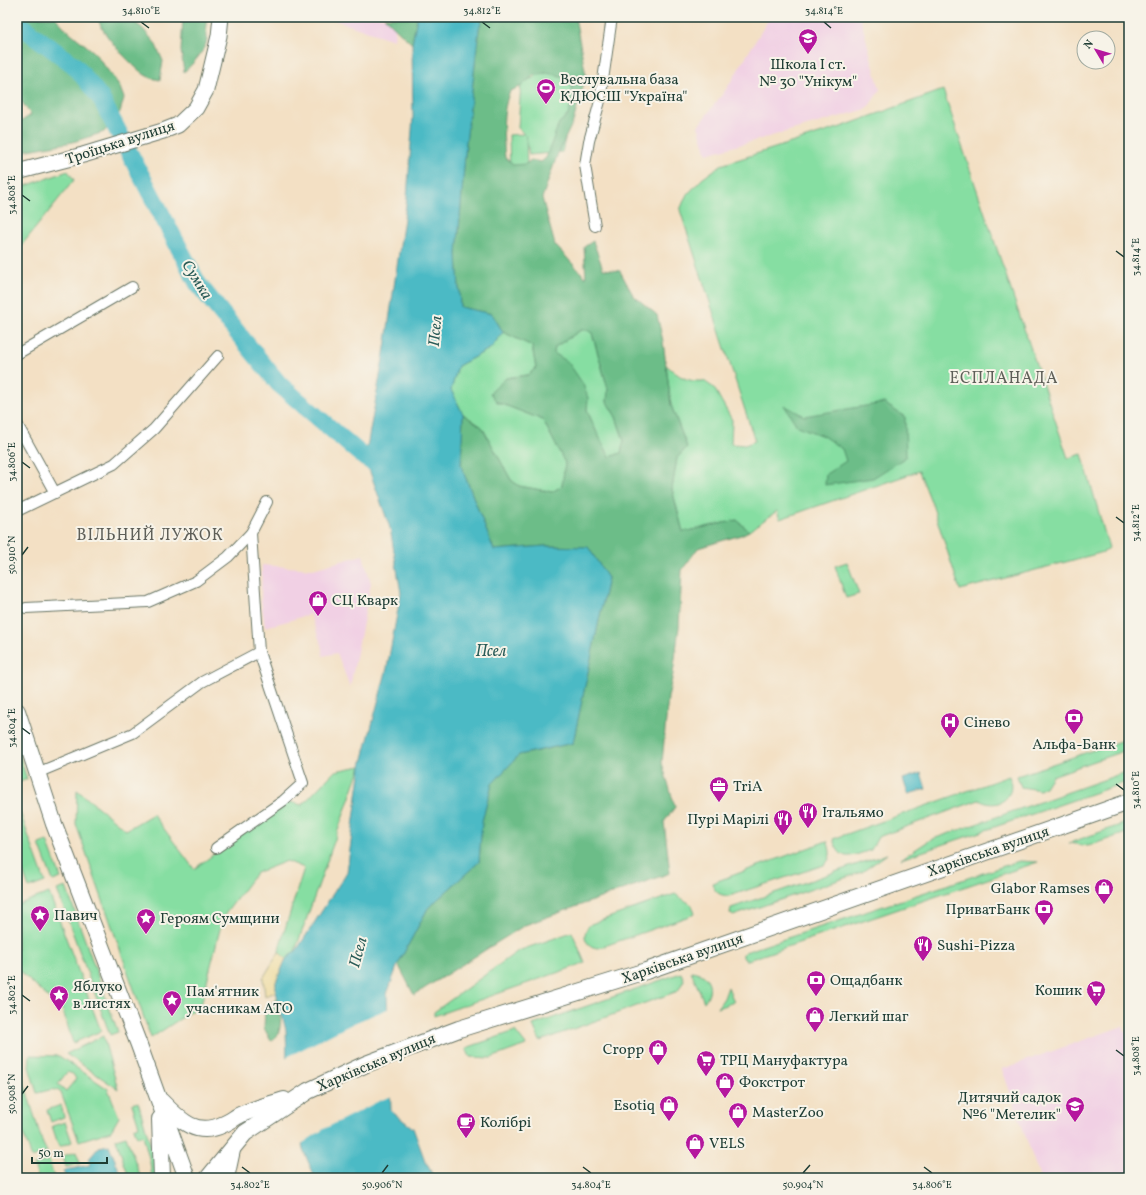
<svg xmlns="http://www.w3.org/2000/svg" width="1146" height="1195" font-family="Vollkorn,serif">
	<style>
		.built { fill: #f1d0e4 }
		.green { fill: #86dea2; stroke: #528e6b; fill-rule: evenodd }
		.forest { fill: #6cbd88; stroke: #467d5e; fill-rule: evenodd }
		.sand { fill: #eeda9e; stroke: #868c69 }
		.water { fill: #4cbac5; stroke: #367c7c }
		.pier { fill: #f3e0c4 }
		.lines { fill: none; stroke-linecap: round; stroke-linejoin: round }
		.river { stroke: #4cbac5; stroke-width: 18 }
		.street-casing { stroke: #697666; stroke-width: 12 }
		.secondary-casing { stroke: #697666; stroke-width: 17 }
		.primary-casing { stroke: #697666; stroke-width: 18 }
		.street { stroke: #fff; stroke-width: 10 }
		.secondary { stroke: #fff; stroke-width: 15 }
		.primary { stroke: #fff; stroke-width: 16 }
		.ticks { fill: none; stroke: #1f3d34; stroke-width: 1.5 }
		.labels { text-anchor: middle; stroke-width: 4; stroke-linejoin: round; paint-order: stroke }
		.poi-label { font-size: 15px; fill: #1f3d34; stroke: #f7f3e8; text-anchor: start }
		.street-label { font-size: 15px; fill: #1f3d34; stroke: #f7f3e8 }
		.water-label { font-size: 16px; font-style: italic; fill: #2a5c58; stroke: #f7f3e8 }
		.neighbourhood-label { font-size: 16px; letter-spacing: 1px; fill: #5e5f58; stroke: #f7f3e8 }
		.neatline { fill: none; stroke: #1f3d34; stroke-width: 1.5 }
		.ticks-label { font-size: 10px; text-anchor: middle; fill: #1f3d34 }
	</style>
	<rect width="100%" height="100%" fill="#f7f3e8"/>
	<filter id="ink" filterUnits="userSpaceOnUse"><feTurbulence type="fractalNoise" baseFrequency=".025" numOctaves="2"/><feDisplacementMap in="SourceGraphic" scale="8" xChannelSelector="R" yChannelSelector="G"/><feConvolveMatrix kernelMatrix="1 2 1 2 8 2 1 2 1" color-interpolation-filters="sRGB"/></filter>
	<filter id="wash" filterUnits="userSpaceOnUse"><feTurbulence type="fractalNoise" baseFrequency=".012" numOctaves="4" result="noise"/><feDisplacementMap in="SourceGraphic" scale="16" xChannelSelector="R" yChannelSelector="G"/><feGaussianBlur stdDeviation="0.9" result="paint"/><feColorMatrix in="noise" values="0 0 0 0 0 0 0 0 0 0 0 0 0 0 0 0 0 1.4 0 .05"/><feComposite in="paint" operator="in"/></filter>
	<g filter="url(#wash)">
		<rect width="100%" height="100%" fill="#f3e0c4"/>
		<g class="built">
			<path d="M326 17H396L394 40 363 30Z"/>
			<path d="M770 17H860L880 90 867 109 707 154 698 126 727 88Z"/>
			<path d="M363 555 371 583 350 687 337 653 323 656 321 644 310 614 288 621 265 627 261 600 262 565 313 569Z"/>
			<path d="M1123 1026 1129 1042V1178H1040L1002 1069Z"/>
		</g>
		<g class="green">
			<path d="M533 47 580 77 562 152 529 155 526 135 527 170H510L509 135 524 134 518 128 521 83 535 77Z"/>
			<path d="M943 90 1068 458 1082 454 1109 548 1106 551 1100 553 960 590 932 504 919 471 780 519 777 511 749 531 737 520 683 532 672 489 677 458 687 447 671 405 666 365C680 377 686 382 704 381L714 388 732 420 731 444 745 445 755 441 680 210 686 196 702 179 721 165 841 127Z"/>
			<path d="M68 171 74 180 17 251V189Z"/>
			<path d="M587 329 592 333 608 389 607 402 616 417 624 441 621 453 610 457 597 433 587 410 588 398 554 353 555 347 581 330Z"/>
			<path d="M503 332 532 346 536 368 528 375 506 378 497 402 543 420 565 463 562 486 552 492 519 486 511 480 482 427 463 414 451 390 458 366 491 348Z"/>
			<path d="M847 562 859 594 846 598 835 566Z"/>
			<path d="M1129 738V749L1052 776 1045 787 1040 790 1021 787 1017 776Z"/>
			<path d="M17 748 27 779 18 783 17 779Z"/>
			<path d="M361 766 295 951 286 959 279 952 280 945 304 868 287 861 256 873 223 917 201 1005 151 1038 76 824 77 790 126 830 153 814 194 869 286 801 302 805 335 771Z"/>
			<path d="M1129 771V781L901 859 930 840Z"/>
			<path d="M1009 776C1017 797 998 811 979 800L878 837 871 850C851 856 841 864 833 839Z"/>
			<path d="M17 804 45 882 29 888 17 855Z"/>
			<path d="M1129 822V832L1088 846 1069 843Z"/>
			<path d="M47 841 61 878 53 881 39 844Z"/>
			<path d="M827 841C831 850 832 859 824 865L729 896C719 895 715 893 712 883Z"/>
			<path d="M887 854 862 872 733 916 730 913 731 908Z"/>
			<path d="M1019 861 1038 862 748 960H745L743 957V954L745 952Z"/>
			<path d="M66 887 118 1032 110 1035 57 890Z"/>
			<path d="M49 893 101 1031 73 1043 63 1011 17 969V905Z"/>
			<path d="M675 894 692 905 695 914 599 948C585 948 580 933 591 924Z"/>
			<path d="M572 932 585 963 434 1016V1012L518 951Z"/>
			<path d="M691 971C709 973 715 988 704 1002Z"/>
			<path d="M681 973 684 980 678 991 540 1041 533 1025Z"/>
			<path d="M728 987 734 1002 717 1008 724 998Z"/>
			<path d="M515 1031 526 1045 491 1058 470 1057 466 1048Z"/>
			<path d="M103 1036 118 1089 66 1054Z"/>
			<path d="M30 1055 59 1056 108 1089 119 1117 111 1131 79 1141 61 1093C55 1086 45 1092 37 1093L29 1067ZM67 1072 73 1074 76 1079 66 1091 58 1084Z"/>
			<path d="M17 1060 43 1144 47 1152 32 1158 17 1117Z"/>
			<path d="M138 1102 155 1160 158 1178H152L150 1162 143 1135 137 1137 134 1128 139 1126 132 1104Z"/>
			<path d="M61 1105 64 1117 51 1122 47 1110Z"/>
			<path d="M65 1122 72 1142 59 1147 52 1126Z"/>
			<path d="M126 1136 141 1178H129L116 1139Z"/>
			<path d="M76 1152 80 1163 66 1167 63 1156Z"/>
			<path d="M49 1160 54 1178H38L34 1165Z"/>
		</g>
		<g class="forest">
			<path d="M17 17H55L66 29 94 52 119 85 124 98 120 112 104 132 73 142 17 152V124L31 115 17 95Z"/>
			<path d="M98 17H127L142 28 155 43 163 61 160 80C155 79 150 78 145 75 132 66 99 32 98 17Z"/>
			<path d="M183 17H207C205 26 207 31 207 39 206 50 192 65 184 72L181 51Z"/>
			<path d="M384 17H417L412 44Z"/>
			<path d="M483 17H575L586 76 573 122 558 153 542 198 555 245 586 278 584 247 593 241 603 269 620 271 633 295 657 315 663 341 671 405 687 447 677 458 672 489 683 532 737 520 749 531 741 535 698 548 682 570 679 627 673 674 668 697 662 763 675 807 664 822 670 873 525 925 414 995 398 964 428 908 479 862 482 821 492 784 519 755 573 743 608 578 588 547 545 546 494 550 461 466 463 414 482 427 511 480 519 486 552 492 562 486 565 463 543 420 497 402 490 393 506 378 528 375 536 368 532 346 503 332 492 314 460 307 457 254 466 143 479 29ZM547 73 564 77 570 79 572 85 571 103 568 115 559 123 546 158 541 162 531 160 526 164 514 165 505 158C503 136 501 112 510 91L520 87 534 75ZM581 330H587L592 333 608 389 607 402 616 417 624 440 621 453 610 457 597 433 587 410 588 398 583 384 568 362 554 353 555 347Z"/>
			<path d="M884 403 905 417 906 457 873 478 825 485 826 474 846 461 842 449 823 436 797 426 784 405 804 416Z"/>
			<path d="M279 997 281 1019 279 1034 271 1041 264 1028 265 1008Z"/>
		</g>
		<path class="sand" d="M279 952 286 959 276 982V992L265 996 263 978Z"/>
		<g class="water">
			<path d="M417 17H483L479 29 466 143 457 254 460 307 492 314 503 332 491 348 458 366 451 390 463 414 461 466 494 550 545 546 588 547 608 578 573 743 519 755 492 784 482 821 479 862 428 908 398 964 387 994 391 1111 413 1128 424 1158 434 1178H315L303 1149 287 1061 286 1030 276 992V982L286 959 296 951 347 872 361 766 387 668 401 593 390 528 365 458 385 348 407 198 413 117 412 44Z"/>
			<path d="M921 773 926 789 908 794 903 779Z"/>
			<path d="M109 1145 122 1178H66L63 1171 90 1165 89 1159 99 1147Z"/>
		</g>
		<path class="pier" d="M390 1008 393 1096 381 1100 324 1129 300 1145 285 1058 354 1023Z"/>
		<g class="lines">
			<path class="river" d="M17 23 74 65 100 97 198 284 279 384 365 458 386 469"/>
		</g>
	</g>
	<g filter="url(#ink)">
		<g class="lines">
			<defs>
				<g id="street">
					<path d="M595 226 585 165 589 141 600 101 612 17"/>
					<path d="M17 354 132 287"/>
					<path d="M17 424 55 493"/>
					<path d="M17 511 114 464 154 429 218 356"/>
					<path d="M26 608 148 602 196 581 228 557 251 533 267 502"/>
					<path d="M37 773 133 733 202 682 259 652"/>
					<path d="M216 848 283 801 303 783 259 652 251 533"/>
				</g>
				<path id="secondary" d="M17 172 83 155 163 131 178 125 196 108 206 90 219 36 221 17"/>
				<g id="primary">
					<path d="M17 711 54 824 139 1045 187 1178"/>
					<path d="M161 1101C180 1120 196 1138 224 1124 229 1122 233 1119 238 1116 252 1109 269 1105 284 1100"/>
					<path d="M160 1119 162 1178"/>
					<path d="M208 1178 245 1133 308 1091 366 1064 459 1029 646 971 1129 802"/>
					<path d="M226 1178 232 1150"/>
				</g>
			</defs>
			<use href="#street" class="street-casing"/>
			<use href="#secondary" class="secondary-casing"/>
			<use href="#primary" class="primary-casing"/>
			<use href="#street" class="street"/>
			<use href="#secondary" class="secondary"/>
			<use href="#primary" class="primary"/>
		</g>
	</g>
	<path class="ticks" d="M141 22 149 28M482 22 490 28M824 22 831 28M22 195 30 201M1116 251 1124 257M22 462 30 468M1116 517 1124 523M22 555 28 547M22 728 30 734M1116 784 1124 790M22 995 30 1001M1116 1050 1124 1056M22 1094 28 1086M242 1167 250 1173M583 1167 591 1173M924 1167 932 1173M382 1173 388 1165M803 1173 810 1165"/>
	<defs>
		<symbol id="school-pin" viewBox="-11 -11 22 30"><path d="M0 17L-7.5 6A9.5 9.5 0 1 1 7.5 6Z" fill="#b5179e" stroke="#f7f3e8"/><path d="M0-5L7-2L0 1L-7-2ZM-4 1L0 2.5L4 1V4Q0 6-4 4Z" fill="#fff"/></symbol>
		<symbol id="stadium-pin" viewBox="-11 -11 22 30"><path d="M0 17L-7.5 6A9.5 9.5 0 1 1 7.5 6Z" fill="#b5179e" stroke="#f7f3e8"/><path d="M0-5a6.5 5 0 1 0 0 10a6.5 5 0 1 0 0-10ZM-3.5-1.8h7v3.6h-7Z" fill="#fff"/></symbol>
		<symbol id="shop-pin" viewBox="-11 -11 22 30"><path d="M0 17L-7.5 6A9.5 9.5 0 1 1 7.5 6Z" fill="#b5179e" stroke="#f7f3e8"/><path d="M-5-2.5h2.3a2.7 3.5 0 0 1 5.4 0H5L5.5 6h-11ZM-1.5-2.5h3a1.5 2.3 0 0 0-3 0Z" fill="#fff"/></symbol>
		<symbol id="bank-pin" viewBox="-11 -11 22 30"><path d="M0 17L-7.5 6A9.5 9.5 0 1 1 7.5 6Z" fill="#b5179e" stroke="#f7f3e8"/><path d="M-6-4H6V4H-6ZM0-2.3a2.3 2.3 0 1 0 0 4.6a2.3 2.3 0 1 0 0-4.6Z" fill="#fff"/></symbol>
		<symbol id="hospital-pin" viewBox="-11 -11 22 30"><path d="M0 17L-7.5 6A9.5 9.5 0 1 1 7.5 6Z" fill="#b5179e" stroke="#f7f3e8"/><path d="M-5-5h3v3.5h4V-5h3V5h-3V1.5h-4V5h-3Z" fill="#fff"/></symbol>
		<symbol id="office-pin" viewBox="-11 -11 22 30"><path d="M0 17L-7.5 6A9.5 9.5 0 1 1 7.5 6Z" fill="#b5179e" stroke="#f7f3e8"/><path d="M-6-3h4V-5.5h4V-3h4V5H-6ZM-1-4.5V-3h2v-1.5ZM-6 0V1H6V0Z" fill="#fff"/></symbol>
		<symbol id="restaurant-pin" viewBox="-11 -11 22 30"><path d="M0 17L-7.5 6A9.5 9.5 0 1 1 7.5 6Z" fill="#b5179e" stroke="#f7f3e8"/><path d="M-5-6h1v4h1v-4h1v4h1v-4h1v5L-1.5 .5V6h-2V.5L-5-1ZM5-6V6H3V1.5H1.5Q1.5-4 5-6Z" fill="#fff"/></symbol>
		<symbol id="sight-pin" viewBox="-11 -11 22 30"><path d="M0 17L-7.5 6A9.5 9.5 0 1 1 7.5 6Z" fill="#b5179e" stroke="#f7f3e8"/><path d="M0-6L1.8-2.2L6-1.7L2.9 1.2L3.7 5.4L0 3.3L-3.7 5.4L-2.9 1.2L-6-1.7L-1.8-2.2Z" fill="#fff"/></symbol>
		<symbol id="supermarket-pin" viewBox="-11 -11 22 30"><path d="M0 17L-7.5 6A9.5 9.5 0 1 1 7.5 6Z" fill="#b5179e" stroke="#f7f3e8"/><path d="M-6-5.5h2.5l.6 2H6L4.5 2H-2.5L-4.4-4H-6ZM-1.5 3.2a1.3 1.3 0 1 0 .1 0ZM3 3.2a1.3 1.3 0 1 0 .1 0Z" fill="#fff"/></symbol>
		<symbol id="cafe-pin" viewBox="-11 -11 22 30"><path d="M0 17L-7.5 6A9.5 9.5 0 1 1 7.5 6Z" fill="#b5179e" stroke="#f7f3e8"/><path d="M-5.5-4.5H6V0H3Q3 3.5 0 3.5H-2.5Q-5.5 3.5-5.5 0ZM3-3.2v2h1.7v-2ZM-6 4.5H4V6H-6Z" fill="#fff"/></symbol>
	</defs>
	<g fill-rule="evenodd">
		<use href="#school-pin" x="797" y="27" width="22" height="30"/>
		<use href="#stadium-pin" x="535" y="77" width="22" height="30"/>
		<use href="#shop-pin" x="307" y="589" width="22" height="30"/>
		<use href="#bank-pin" x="1063" y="707" width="22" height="30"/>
		<use href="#hospital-pin" x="939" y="711" width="22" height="30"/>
		<use href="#office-pin" x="708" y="775" width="22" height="30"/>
		<use href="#restaurant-pin" x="797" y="801" width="22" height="30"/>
		<use href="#restaurant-pin" x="772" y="808" width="22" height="30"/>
		<use href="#shop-pin" x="1093" y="877" width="22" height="30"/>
		<use href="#bank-pin" x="1033" y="898" width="22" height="30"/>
		<use href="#sight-pin" x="29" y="904" width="22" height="30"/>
		<use href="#sight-pin" x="135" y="907" width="22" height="30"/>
		<use href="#restaurant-pin" x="912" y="934" width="22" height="30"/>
		<use href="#bank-pin" x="805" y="969" width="22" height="30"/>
		<use href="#supermarket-pin" x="1085" y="979" width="22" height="30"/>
		<use href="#sight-pin" x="48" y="984" width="22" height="30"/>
		<use href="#sight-pin" x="161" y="989" width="22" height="30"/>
		<use href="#shop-pin" x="804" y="1005" width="22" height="30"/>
		<use href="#shop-pin" x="647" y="1038" width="22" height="30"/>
		<use href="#supermarket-pin" x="695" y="1049" width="22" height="30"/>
		<use href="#shop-pin" x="714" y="1071" width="22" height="30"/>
		<use href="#shop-pin" x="658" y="1094" width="22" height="30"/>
		<use href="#school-pin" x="1064" y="1095" width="22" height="30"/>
		<use href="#shop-pin" x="727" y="1101" width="22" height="30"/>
		<use href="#cafe-pin" x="455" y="1111" width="22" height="30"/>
		<use href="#shop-pin" x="684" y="1132" width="22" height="30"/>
	</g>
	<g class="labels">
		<g class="poi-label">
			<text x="808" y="69" text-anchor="middle">Школа І ст.<tspan x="808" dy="17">№ 30 "Унікум"</tspan></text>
			<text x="560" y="84">Веслувальна база<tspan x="560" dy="17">КДЮСШ "Україна"</tspan></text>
			<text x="332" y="605">СЦ Кварк</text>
			<text x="964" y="727">Сінево</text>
			<text x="1074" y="749" text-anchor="middle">Альфа-Банк</text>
			<text x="733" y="791">TriA</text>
			<text x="822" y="817">Італьямо</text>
			<text x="769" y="824" text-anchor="end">Пурі Марілі</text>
			<text x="1090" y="893" text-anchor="end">Glabor Ramses</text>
			<text x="1030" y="914" text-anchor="end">ПриватБанк</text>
			<text x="54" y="920">Павич</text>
			<text x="160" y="923">Героям Сумщини</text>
			<text x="937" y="950">Sushi-Pizza</text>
			<text x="830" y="985">Ощадбанк</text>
			<text x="73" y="991">Яблуко<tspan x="73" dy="17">в листях</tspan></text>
			<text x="1082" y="995" text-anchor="end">Кошик</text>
			<text x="186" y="996">Пам'ятник<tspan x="186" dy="17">учасникам АТО</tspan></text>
			<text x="829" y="1021">Легкий шаг</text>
			<text x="644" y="1054" text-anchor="end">Cropp</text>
			<text x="720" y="1065">ТРЦ Мануфактура</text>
			<text x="739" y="1087">Фокстрот</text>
			<text x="1061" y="1102" text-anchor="end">Дитячий садок<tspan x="1061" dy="17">№6 "Метелик"</tspan></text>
			<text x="655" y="1110" text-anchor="end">Esotiq</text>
			<text x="752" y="1117">MasterZoo</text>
			<text x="480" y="1127">Колібрі</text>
			<text x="709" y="1148">VELS</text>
		</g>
		<g class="street-label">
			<text transform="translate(120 142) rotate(-18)" y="5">Троїцька вулиця</text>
			<text transform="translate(988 851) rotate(-19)" y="5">Харківська вулиця</text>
			<text transform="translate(682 958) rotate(-19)" y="5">Харківська вулиця</text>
			<text transform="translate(376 1062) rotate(-23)" y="5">Харківська вулиця</text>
		</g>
		<g class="water-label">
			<text transform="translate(198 279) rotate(58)" y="6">Сумка</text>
			<text transform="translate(434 331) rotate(-85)" y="6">Псел</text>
			<text x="491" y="656">Псел</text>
			<text transform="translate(357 952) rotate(-75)" y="6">Псел</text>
		</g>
		<g class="neighbourhood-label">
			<text x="1004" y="383">ЕСПЛАНАДА</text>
			<text x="150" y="540">ВІЛЬНИЙ ЛУЖОК</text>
		</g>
	</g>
	<rect width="1146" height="1195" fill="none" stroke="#f7f3e8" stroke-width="44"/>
	<g transform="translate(1096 50) rotate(308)"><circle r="19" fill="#f7f3e8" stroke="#a1aaa0"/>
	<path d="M0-3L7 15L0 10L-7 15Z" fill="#b5179e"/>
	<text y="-6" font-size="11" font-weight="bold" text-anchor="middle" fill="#1f3d34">N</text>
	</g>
	<path d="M32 1157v6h75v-6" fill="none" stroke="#1f3d34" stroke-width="2"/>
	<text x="38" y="1157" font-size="12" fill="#1f3d34" stroke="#f7f3e8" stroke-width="3" paint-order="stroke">50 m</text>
	<rect x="22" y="22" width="1102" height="1151" class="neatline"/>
	<g class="ticks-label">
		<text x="141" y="14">34.810°E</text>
		<text x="482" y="14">34.812°E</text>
		<text x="824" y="14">34.814°E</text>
		<text transform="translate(11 195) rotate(-90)" y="4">34.808°E</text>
		<text transform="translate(1135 257) rotate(-90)" y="4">34.814°E</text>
		<text transform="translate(11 462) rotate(-90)" y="4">34.806°E</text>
		<text transform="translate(1135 523) rotate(-90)" y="4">34.812°E</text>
		<text transform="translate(11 555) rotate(-90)" y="4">50.910°N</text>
		<text transform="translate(11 728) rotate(-90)" y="4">34.804°E</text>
		<text transform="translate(1135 790) rotate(-90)" y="4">34.810°E</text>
		<text transform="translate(11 995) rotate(-90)" y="4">34.802°E</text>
		<text transform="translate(1135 1056) rotate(-90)" y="4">34.808°E</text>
		<text transform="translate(11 1094) rotate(-90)" y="4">50.908°N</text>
		<text x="250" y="1188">34.802°E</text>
		<text x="382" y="1188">50.906°N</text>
		<text x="591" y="1188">34.804°E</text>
		<text x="803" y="1188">50.904°N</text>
		<text x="932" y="1188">34.806°E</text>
	</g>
</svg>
